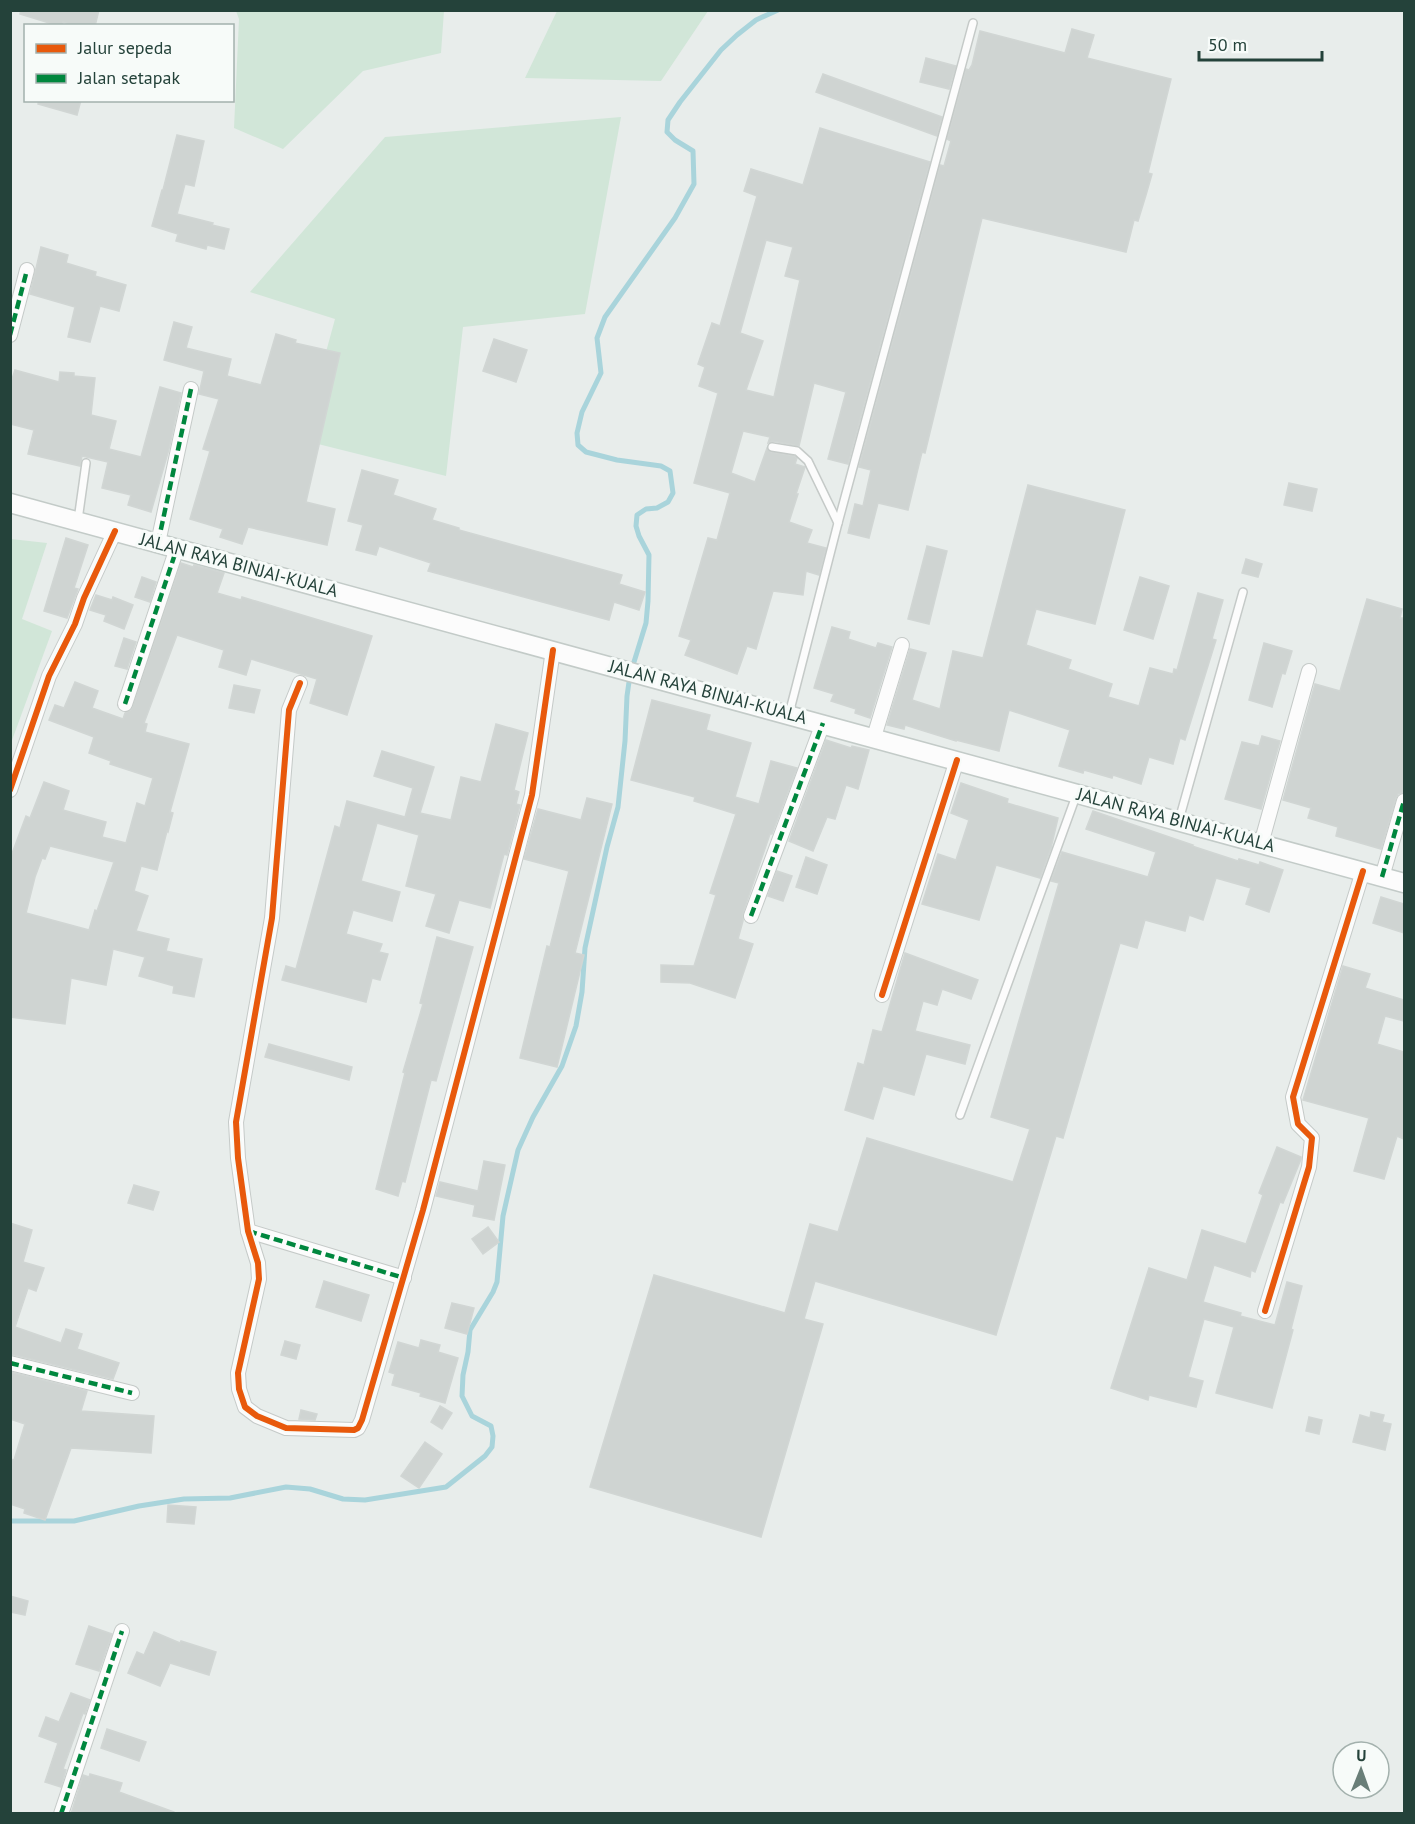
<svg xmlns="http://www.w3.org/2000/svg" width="1415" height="1824" font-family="'PT Sans',sans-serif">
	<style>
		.green { fill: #d1e6d8 }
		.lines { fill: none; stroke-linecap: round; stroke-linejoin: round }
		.stream { stroke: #a9d4db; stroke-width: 5 }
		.building { fill: #cfd4d2; stroke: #d1d6d4; stroke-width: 1.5; fill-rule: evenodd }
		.lane-casing { stroke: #c5cac8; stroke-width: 10 }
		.street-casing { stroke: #c5cac8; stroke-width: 16 }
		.secondary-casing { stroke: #c3cbc8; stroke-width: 21 }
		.lane { stroke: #fcfcfc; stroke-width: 7 }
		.street { stroke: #fcfcfc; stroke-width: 14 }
		.secondary { stroke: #fcfcfc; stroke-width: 18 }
		.quiet { stroke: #00873e; stroke-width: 4.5; stroke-dasharray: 9 4.5; stroke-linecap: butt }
		.cycleway-casing { stroke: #f7fbf9; stroke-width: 10 }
		.cycleway { stroke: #e8590c; stroke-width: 6 }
		.labels { text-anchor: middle; stroke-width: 6; stroke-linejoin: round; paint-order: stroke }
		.street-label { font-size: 18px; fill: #24423a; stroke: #f7fbf9 }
	</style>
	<rect width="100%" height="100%" fill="#e8edeb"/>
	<g class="green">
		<path d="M236 11H444L441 53 363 71 283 149 234 128 239 19Z"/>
		<path d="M557 11V10L708 11 661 81 525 78Z"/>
		<path d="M621 117 585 314 463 327 446 476 302 440 335 319 250 292 385 137Z"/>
		<path d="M11 539 47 543 22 619 52 631 11 743Z"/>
	</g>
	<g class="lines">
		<path class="stream" d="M10 1521H74L139 1506 184 1499 230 1498 286 1487 310 1489 343 1499 365 1500 446 1487 485 1456 492 1447 493 1436 491 1426 472 1416 462 1396 463 1375 468 1352 470 1330 493 1292 497 1282 503 1216 518 1150 533 1117 562 1066 576 1026 582 992 585 948 607 847 618 807 625 741 627 696 630 675 646 623 648 601 649 555 639 536 636 526 637 515 646 509 657 508 668 502 673 493 670 471 661 466 617 460 586 452 578 445 577 433 582 412 601 373 597 338 605 317 675 218 694 184 693 151 675 140 667 132 668 120 680 102 721 50 737 35 756 20 778 10"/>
	</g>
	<g class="building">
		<path d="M21 10H99L95 26H76L63 22 62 26H59L20 14Z"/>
		<path d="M1072 29 1094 35 1087 58 1171 79 1148 173 1152 174 1146 195 1138 221 1134 220 1126 252 982 218 925 453 922 452 908 510 878 503 869 538 848 533 855 504 863 506 871 470 859 467 940 165 944 166 951 141 947 139 966 69 969 70 972 65 980 31 1065 53Z"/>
		<path d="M926 58 956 66 949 89 920 82Z"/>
		<path d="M823 74 942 117 937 136 816 92Z"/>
		<path d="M39 100H81L77 115 38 104Z"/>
		<path d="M820 128 930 162 848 464 828 459 846 392 814 383 799 446 773 441 768 443 770 437 743 431 731 473 755 482 767 448 771 452 794 456 797 458 795 464 805 467 796 494H798L789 522 812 530 807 543 826 548 819 575 806 571 803 595 773 591 756 649 747 646 737 674 685 655 691 640 679 636 708 538 717 540 730 493 694 483 718 393 699 386 705 367 698 364 712 323 720 326 757 196 744 191 751 169 803 185ZM766 240 793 247 785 276 800 280 774 397 746 390 763 341 740 333Z"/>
		<path d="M177 135 204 141 194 186 185 184 177 214 213 223 212 225 229 229 224 249 207 245 206 249 176 241 178 234 152 226 162 190H163Z"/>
		<path d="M41 247 68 255 66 263 96 272 95 276 126 285 119 311 100 306 90 342 68 337 75 307 30 294Z"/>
		<path d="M174 322 192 327 186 348 231 359 227 376 261 385 276 334 296 340 295 343 340 353 306 502 335 509 327 545 248 527 242 544 220 537 223 529 190 519 210 451 203 449 219 399 199 394 204 371 164 360Z"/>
		<path d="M494 339 527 350 516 382 483 371Z"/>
		<path d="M15 370 59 382 60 372 74 373V376L95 378 91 415 116 421 109 449 141 457 160 387 181 393 169 449 151 512 128 505 131 495 102 488 108 462 82 456 80 466 28 454 34 430 10 424V385Z"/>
		<path d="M362 470 398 480 393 495 436 509 432 520 459 528V530L622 575 619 584 645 592 639 610 614 602 609 620 428 571 431 563 379 546 376 555 356 550 363 525 348 521Z"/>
		<path d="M1289 483 1317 489 1312 511 1284 505Z"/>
		<path d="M1028 485 1125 510 1095 624 1036 609 1026 645 1071 660 1068 669 1112 684 1108 697 1139 706 1150 668 1173 674 1174 669 1177 670 1198 593 1223 600 1212 639 1216 640 1185 740 1180 738 1173 764 1149 757 1141 784 1113 775 1112 778 1084 770 1083 773 1059 766 1070 730 1009 710 999 751 956 740V741L905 725 904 729 887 725 910 649 926 653 912 700 940 709 953 651 983 658Z"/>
		<path d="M66 538 88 545 74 588 78 589 67 618 44 611Z"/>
		<path d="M927 546 947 551 929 624 908 619Z"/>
		<path d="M1246 559 1262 564 1258 577 1242 573Z"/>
		<path d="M181 563 193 567 194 565 224 573 217 593 241 600 242 597 372 636 347 715 310 703 317 679 251 659 246 675 219 667 224 650 177 635 144 723 147 724 145 732 189 744 170 812 173 813 168 832 167 831 157 870 141 866 134 891 148 896 136 931 169 939 166 951 202 959 194 997 173 993 174 986 139 976 145 957 113 949 106 985 71 978 65 1024 10 1017V859L26 816 30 818 44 782 69 791 63 810 106 822 102 837 126 843 137 803 145 806 153 778 110 764 111 761 89 753 94 737 49 720 55 705 64 708 75 682 98 691 92 708 123 719 125 713 131 710ZM50 846 114 862 97 911 95 910 89 930 26 913 35 877 42 858 45 859Z"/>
		<path d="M142 577 156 582 150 602 135 597Z"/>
		<path d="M1140 577 1169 586 1153 639 1124 630Z"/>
		<path d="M96 595 112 600 113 597 133 605 124 629 104 621 106 615 90 610Z"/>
		<path d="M1367 599 1402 609 1400 618H1404V792L1398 794 1396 798 1381 849 1336 836 1338 827 1308 818 1311 808 1283 800 1315 684 1340 691Z"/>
		<path d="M832 627 850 632 848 639 876 648 878 643 892 647 870 718 855 713 856 709 831 701 834 694 814 688Z"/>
		<path d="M124 638 136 642 127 669 115 666Z"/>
		<path d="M1264 643 1292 651 1285 674 1282 673 1272 707 1249 700Z"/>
		<path d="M234 685 260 690 254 713 229 708Z"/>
		<path d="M652 700 710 715 706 730 751 743 735 797 759 804 771 761 797 768 772 834H770L743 913V921L738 939 753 944 735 998 690 983 661 982V965L694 966 716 895 710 893 736 814 694 801 695 797 631 780Z"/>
		<path d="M496 724 528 733 514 790 519 792 516 804 520 805 507 855 504 854 490 908 459 900 449 933 426 926 436 894 406 886 419 835 377 823 361 881 400 892 392 921 353 910 346 934 382 944 379 952 388 954 380 980 372 978 366 1002 282 980 286 966 296 969 335 826 340 828 347 801 405 817 413 788 374 776 382 751 434 767 420 813 451 820 461 777 481 782Z"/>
		<path d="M1262 736 1280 741 1261 809 1225 799 1242 742 1259 746Z"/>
		<path d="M826 740 851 748 852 746 869 750 858 789 846 785 835 819 827 817 813 851 789 841Z"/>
		<path d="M961 783 1008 799 1007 803 1058 818 1051 848 1040 878 996 865 979 920 922 904 938 854 956 860 969 820 951 813Z"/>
		<path d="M587 798 612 804 575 953 584 955 557 1067 520 1058 547 946 550 947 569 871 524 859 538 809 581 820Z"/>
		<path d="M1093 811 1193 845 1192 846 1238 861 1239 859 1259 865 1260 862 1283 870 1269 912 1246 904 1251 888 1216 878 1203 920 1189 915 1185 931 1145 920 1137 948 1120 943 1063 1138 1056 1136 996 1335 815 1281 804 1319 823 1324 761 1537 590 1487 654 1275 785 1313 810 1224 838 1232 867 1138 1013 1182 1030 1129 991 1117 1059 883 1051 881 1062 852 1148 877 1156 852 1086 829Z"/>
		<path d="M806 857 827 865 817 894 796 887Z"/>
		<path d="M777 871 792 876 783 901 768 896Z"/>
		<path d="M1381 897 1404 904V933L1373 923Z"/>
		<path d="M437 937 473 947 436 1081 431 1080 405 1182 402 1181 398 1196 376 1189 405 1073 403 1072 423 1004 420 1003Z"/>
		<path d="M905 953 978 980 971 999 942 989 937 1005 923 1001 915 1031 970 1045 965 1064 926 1054 914 1095 883 1086 873 1119 845 1110 858 1063 864 1065 873 1030 882 1032Z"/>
		<path d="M1343 966 1370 974 1365 988 1404 1000V1021L1385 1016 1377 1044 1404 1052V1139L1397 1136 1384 1179 1354 1171 1369 1118 1303 1100Z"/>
		<path d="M269 1044 352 1067 349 1080 265 1057Z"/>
		<path d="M1277 1147 1301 1157V1159L1283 1203 1280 1202 1255 1272 1251 1270 1250 1277 1214 1265 1203 1302 1241 1313 1240 1316 1275 1325 1287 1282 1302 1286 1291 1329 1293 1330 1272 1408 1216 1393 1234 1327 1204 1319 1188 1377 1203 1381 1196 1407 1149 1395 1148 1400 1111 1388 1149 1268 1187 1280 1202 1230 1246 1244 1263 1195 1259 1193Z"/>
		<path d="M484 1161 505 1165 494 1220 473 1216 475 1205 436 1196 440 1182 478 1191Z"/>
		<path d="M134 1185 159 1192 153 1210 128 1203Z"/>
		<path d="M10 1223 32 1230 23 1262 44 1268 36 1291 28 1288 15 1327 61 1343 66 1329 82 1334 77 1349 119 1363 113 1379 10 1354Z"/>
		<path d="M488 1227 499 1242 483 1254 472 1239Z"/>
		<path d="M324 1281 369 1295 361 1321 316 1307Z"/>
		<path d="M452 1303 474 1308 467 1334 445 1328Z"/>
		<path d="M421 1340 440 1345 438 1352 458 1358 445 1403 420 1396 421 1393 392 1385 395 1374 389 1372 398 1342 419 1348Z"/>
		<path d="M285 1341 300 1345 296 1359 281 1355Z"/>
		<path d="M10 1372 87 1391 81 1411 154 1416 151 1453 71 1448 45 1520 24 1513 25 1509 10 1504V1459L14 1460 25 1424 10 1419Z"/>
		<path d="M440 1406 452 1413 442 1429 431 1422Z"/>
		<path d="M301 1410 317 1414 315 1420 299 1419Z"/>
		<path d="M1371 1412 1384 1415 1382 1422 1391 1424 1385 1450 1353 1442 1360 1415 1370 1418Z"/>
		<path d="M1309 1417 1322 1420 1319 1434 1306 1431Z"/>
		<path d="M425 1442 442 1454 419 1488 401 1476Z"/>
		<path d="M168 1505 196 1507 194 1524 167 1522Z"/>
		<path d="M10 1596 28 1601 25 1615 10 1612Z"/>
		<path d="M89 1626 112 1634 99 1671 76 1664Z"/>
		<path d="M154 1632 180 1643 181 1641 216 1652 209 1675 170 1663 160 1686 128 1673 137 1652 144 1655Z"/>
		<path d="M71 1693 90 1700 85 1714 83 1713 63 1769 66 1770 61 1787 45 1782 58 1743 39 1736 46 1717 59 1722Z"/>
		<path d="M107 1729 146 1742 139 1761 101 1748Z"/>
		<path d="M90 1774 122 1783 119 1792 174 1812V1814H71L83 1775 89 1777Z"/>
	</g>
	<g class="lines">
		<defs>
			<g id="lane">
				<path d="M772 447 797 451 808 461 838 523 789 714"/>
				<path d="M78 520 86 463"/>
				<path d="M838 523 973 23"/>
				<path d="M1179 820 1243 592"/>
				<path d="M960 1115 1076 796"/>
			</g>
			<g id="street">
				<path d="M10 335 27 270"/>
				<path d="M158 543 191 389"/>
				<path d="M300 683 289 710 272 918 236 1122 238 1158 248 1231 258 1263 259 1279 238 1373 239 1389 245 1407 257 1416 286 1428 354 1430 358 1428 362 1420 423 1210 532 795 553 650"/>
				<path d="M125 704 177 548"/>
				<path d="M874 737 902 645"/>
				<path d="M10 790 49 676 75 624 84 598 115 531"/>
				<path d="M1261 844 1309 671"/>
				<path d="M1382 877 1404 801"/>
				<path d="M751 916 823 723"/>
				<path d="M882 995 957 760"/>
				<path d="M248 1231 404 1278"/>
				<path d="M1265 1311 1309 1167 1312 1138 1298 1124 1293 1097 1363 871"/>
				<path d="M10 1363 132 1393"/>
				<path d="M61 1814 122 1631"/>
			</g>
			<path id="secondary" d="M10 503 1404 883"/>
		</defs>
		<use href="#lane" class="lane-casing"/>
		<use href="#street" class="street-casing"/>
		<use href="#secondary" class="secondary-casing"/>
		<use href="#lane" class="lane"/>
		<use href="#street" class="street"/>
		<use href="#secondary" class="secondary"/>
		<g class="quiet">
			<path d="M10 335 27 270"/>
			<path d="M158 543 191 389"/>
			<path d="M125 704 177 548"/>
			<path d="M1382 877 1404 801"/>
			<path d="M751 916 823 723"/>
			<path d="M248 1231 404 1278"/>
			<path d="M10 1363 132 1393"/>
			<path d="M61 1814 122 1631"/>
		</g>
		<defs>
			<g id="cycleway">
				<path d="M300 683 289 710 272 918 236 1122 238 1158 248 1231 258 1263 259 1279 238 1373 239 1389 245 1407 257 1416 286 1428 354 1430 358 1428 362 1420 423 1210 532 795 553 650"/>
				<path d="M10 790 49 676 75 624 84 598 115 531"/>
				<path d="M882 995 957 760"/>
				<path d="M1265 1311 1309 1167 1312 1138 1298 1124 1293 1097 1363 871"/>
			</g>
		</defs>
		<use href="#cycleway" class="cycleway-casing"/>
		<use href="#cycleway" class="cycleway"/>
	</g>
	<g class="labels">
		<g class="street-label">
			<text transform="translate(239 565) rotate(15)" y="6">JALAN RAYA BINJAI-KUALA</text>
			<text transform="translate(708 692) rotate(15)" y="6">JALAN RAYA BINJAI-KUALA</text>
			<text transform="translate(1176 820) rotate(15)" y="6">JALAN RAYA BINJAI-KUALA</text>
		</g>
	</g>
	<rect width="1415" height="1824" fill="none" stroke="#24423a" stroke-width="24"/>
	<rect x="24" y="24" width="210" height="78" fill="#f7fbf9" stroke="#a3b1ad" stroke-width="1.5"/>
	<rect x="36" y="44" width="30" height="9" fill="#e8590c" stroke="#a3b1ad" stroke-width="1.5"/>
	<text x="78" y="54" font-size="18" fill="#24423a">Jalur sepeda</text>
	<rect x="36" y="74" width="30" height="9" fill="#00873e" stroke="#a3b1ad" stroke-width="1.5"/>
	<text x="78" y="84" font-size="18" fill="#24423a">Jalan setapak</text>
	<g transform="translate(1361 1770) rotate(1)"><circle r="28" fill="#f7fbf9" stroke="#a3b1ad" stroke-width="1.5"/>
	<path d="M0-4.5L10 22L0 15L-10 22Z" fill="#697e78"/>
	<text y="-9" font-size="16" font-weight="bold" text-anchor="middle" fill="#24423a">U</text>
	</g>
	<path d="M1199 51v9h123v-9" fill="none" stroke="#24423a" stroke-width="3"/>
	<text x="1208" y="51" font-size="18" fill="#24423a" stroke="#f7fbf9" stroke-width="4.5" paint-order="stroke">50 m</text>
</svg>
